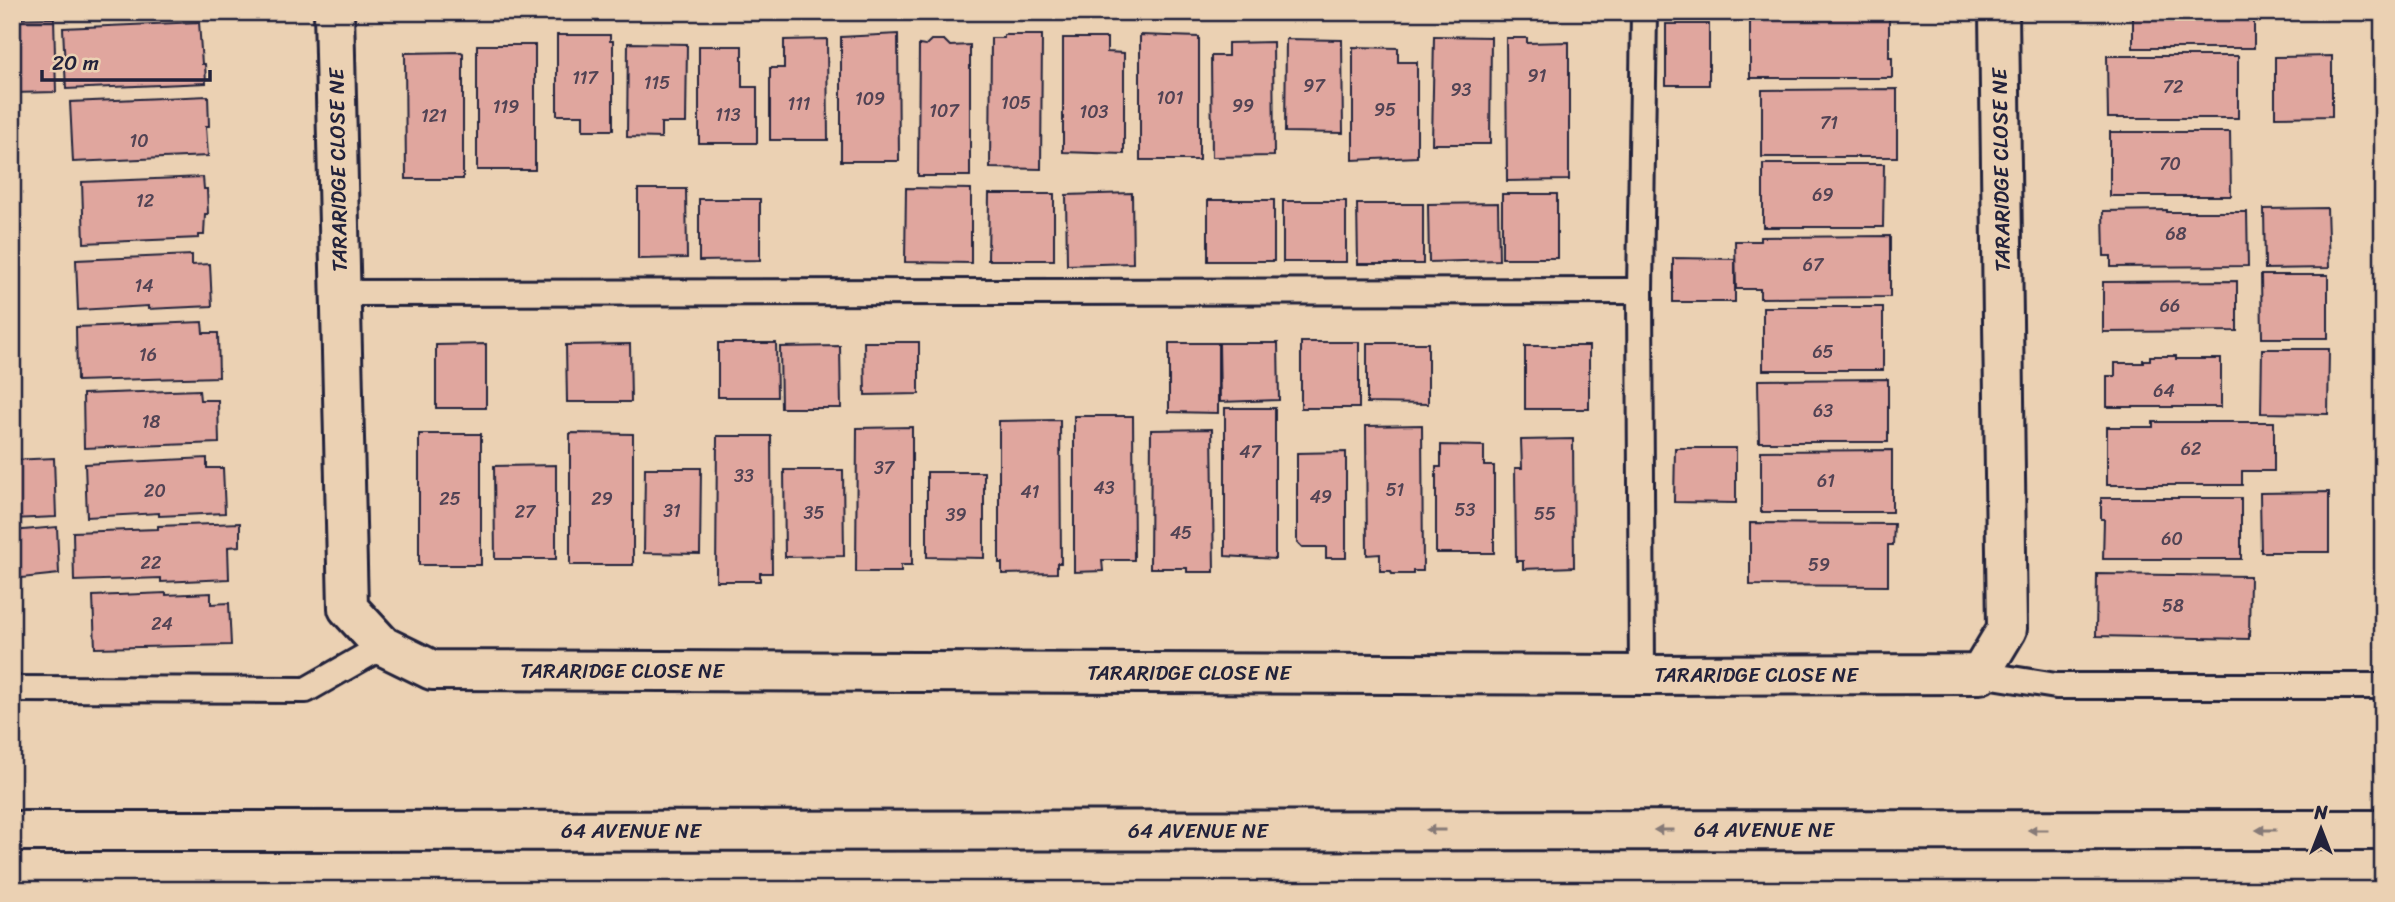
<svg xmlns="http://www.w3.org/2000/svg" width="2395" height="902" font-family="Sriracha,sans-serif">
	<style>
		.building { fill: #e0a69e; stroke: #22223b; stroke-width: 2 }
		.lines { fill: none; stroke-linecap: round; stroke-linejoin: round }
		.lane-casing { stroke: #22223b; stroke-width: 30 }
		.street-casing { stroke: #22223b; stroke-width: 44 }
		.secondary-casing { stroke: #22223b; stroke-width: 44 }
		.lane { stroke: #ebd1b3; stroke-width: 24 }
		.street { stroke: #ebd1b3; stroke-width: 38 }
		.secondary { stroke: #ebd1b3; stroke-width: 38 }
		.oneway { fill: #867a77 }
		.labels { text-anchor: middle; stroke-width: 7; stroke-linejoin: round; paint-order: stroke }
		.number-label { font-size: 18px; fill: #524354 }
		.street-label { font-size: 21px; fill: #22223b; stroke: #ebd1b3 }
	</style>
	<rect width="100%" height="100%" fill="#ebd1b3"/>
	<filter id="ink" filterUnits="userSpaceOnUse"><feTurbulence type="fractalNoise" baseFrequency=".0143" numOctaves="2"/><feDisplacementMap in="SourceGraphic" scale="14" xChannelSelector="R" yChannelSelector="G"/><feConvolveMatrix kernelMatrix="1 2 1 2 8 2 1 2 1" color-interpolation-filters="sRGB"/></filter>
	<g filter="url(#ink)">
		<g class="building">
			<rect x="2133" y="12" width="121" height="36"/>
			<path d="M1750 17H1889V57H1892V78H1750Z"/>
			<path d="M54 18 56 92 12 93V19Z"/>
			<path d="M199 22 202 64H205L206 83 66 89 63 28Z"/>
			<rect x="1666" y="24" width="43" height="61"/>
			<path d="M898 34 899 161H841V37Z"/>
			<path d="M557 35H610V41H613V130H583V115H557Z"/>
			<path d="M1004 35H1042L1041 169 990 168 991 38H1004Z"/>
			<path d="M1140 35 1199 37V160H1140Z"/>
			<path d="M1434 36 1491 37 1490 144H1432Z"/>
			<path d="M1063 38H1107V52L1124 53V154L1063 152Z"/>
			<path d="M1506 38H1527V43L1569 42V180L1507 181Z"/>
			<path d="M827 39 828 140H770V68H784V40Z"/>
			<path d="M1286 39 1342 40 1343 133 1285 132Z"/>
			<path d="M931 40H944L950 46 970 45V176H918L919 45 925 46Z"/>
			<path d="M1273 42 1274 156 1212 157 1211 56H1228V43Z"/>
			<path d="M628 43 687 44 686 123H661V138L627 137Z"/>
			<rect x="477" y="45" width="58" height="125"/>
			<path d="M699 46H742V87H757V143H699Z"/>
			<path d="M1353 47 1398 48V62H1417V157L1353 160Z"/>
			<path d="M461 52 463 53V179H406L405 53Z"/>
			<path d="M2107 56H2238V118H2108Z"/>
			<path d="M2332 56V116L2275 117V57Z"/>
			<path d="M1897 89V157H1762V90Z"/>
			<path d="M208 96 209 126H206L208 156 73 162 70 102Z"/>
			<path d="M2110 132H2230L2231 196H2110Z"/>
			<path d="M1763 164H1884L1883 227H1763Z"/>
			<path d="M203 177 204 189H207L208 214H205L204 235H199V238L84 243 82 182Z"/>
			<path d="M906 188 971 189V263L905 262Z"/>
			<path d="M638 189H686L687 258 638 259Z"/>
			<path d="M1132 193 1133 263 1067 265 1066 195Z"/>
			<path d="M989 194H1054V260H988Z"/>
			<rect x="1502" y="194" width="55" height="64"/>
			<path d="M699 199H760V260L699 261Z"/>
			<rect x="1208" y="200" width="66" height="61"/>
			<rect x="1283" y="201" width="63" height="61"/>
			<path d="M1498 203 1499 260 1429 262 1428 204Z"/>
			<path d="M1357 204H1423V264H1358Z"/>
			<path d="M2327 208 2329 268 2265 269 2264 209Z"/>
			<path d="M2167 210V212H2247L2248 266 2111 267V256H2104L2103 211Z"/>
			<path d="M1890 236V297L1760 298V289H1736L1735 241H1760V237Z"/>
			<path d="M192 255V265L210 264 212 306 148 309V306L78 310 76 260Z"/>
			<path d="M1673 258 1735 259V302H1673Z"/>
			<path d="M2261 275H2328V338H2262Z"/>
			<path d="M2237 281V331L2103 332V282Z"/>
			<rect x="1763" y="307" width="120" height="63"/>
			<path d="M202 322 203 333H218L219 377 77 381 76 327Z"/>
			<path d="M864 342H919V394L865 395Z"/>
			<rect x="1301" y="342" width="58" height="66"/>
			<path d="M718 343H776L777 397H718Z"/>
			<path d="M1169 343H1218V413L1169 412Z"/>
			<path d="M1219 343H1278L1279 400 1220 402Z"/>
			<path d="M1367 343H1428V404L1367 403Z"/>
			<path d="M486 344V408H436V345Z"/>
			<path d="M630 344 631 402H567L566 345Z"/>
			<path d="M840 346 841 408H781L780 347Z"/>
			<rect x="1525" y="346" width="64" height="63"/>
			<path d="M2262 349H2329L2328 414 2261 413Z"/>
			<path d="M2150 356H2176V359H2221V407H2107V376H2115V363H2143V360H2150Z"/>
			<path d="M1888 379V442H1759L1758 380Z"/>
			<path d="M199 390 200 400H218L219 443 84 448 83 394Z"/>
			<path d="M1225 408H1275V559L1225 556Z"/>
			<path d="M1074 416H1133L1134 560H1102L1103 571 1074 572Z"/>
			<path d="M1060 420 1061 563H1057V573L1002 574V563H999V421Z"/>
			<path d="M2153 422H2274V471H2242V485H2107V427H2153Z"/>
			<path d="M1422 425 1423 571H1413V574H1392L1391 571H1380V554L1367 555 1366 426Z"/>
			<path d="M912 427V565H901V572H856L857 428Z"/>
			<path d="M1212 429 1214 572H1187V568H1150L1151 430Z"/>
			<path d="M570 433 633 434V565H570Z"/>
			<rect x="419" y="434" width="62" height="131"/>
			<path d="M717 436H771L772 573H760V581H716Z"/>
			<path d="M1573 439 1574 567 1523 569V561H1516L1515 468H1522L1521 440Z"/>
			<path d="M1441 445 1484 446V466H1494V553H1436V467H1441Z"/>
			<path d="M1675 448H1736V503L1674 502Z"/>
			<path d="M1892 450V512H1761V451Z"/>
			<path d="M1346 452V558H1326V547H1302L1297 542V453Z"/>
			<path d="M54 458 56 517 12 519V460Z"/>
			<path d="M207 458V468H223L225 513 159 516V513L87 517 85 464Z"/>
			<path d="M556 465V559H495L494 466Z"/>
			<path d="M645 468H701L700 554 644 553Z"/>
			<path d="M784 470H843L844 556 785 557Z"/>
			<path d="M927 472H984V558L927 557Z"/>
			<path d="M2329 492V552H2261L2260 493Z"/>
			<path d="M2101 498H2241V559H2103L2104 519H2101Z"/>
			<path d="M240 523V546L228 547 229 579 161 582V578L74 581 73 532 158 529V526Z"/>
			<path d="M1750 523 1894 524 1893 545H1888V586L1750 585Z"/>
			<path d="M57 527 59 574 12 579V531Z"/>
			<path d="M2097 574 2250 576 2249 639 2096 636Z"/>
			<path d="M166 593V595L211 593V604L229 603 231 645 95 648 93 596Z"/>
		</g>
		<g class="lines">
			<defs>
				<g id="lane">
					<path d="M340 293 1640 291"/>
					<path d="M1980 674 2056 686H2383"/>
					<path d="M1642 675 1640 291 1644 12"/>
					<path d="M12 689 306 690 383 646"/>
				</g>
				<path id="street" d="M334 12 348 608 383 646 432 670 1642 675 1980 674 2007 629 1999 12"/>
				<path id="secondary" d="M12 831 2383 830"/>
			</defs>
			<use href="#lane" class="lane-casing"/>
			<use href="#street" class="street-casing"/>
			<use href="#secondary" class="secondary-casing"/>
			<use href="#lane" class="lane"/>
			<use href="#street" class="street"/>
			<use href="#secondary" class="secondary"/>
		</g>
		<defs><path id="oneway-solid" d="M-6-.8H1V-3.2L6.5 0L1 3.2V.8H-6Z" transform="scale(1.75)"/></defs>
		<g class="oneway">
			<use href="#oneway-solid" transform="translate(1436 830) rotate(180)"/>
			<use href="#oneway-solid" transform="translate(1664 830) rotate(180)"/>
			<use href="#oneway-solid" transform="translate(2038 830) rotate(180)"/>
			<use href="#oneway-solid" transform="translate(2266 830) rotate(180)"/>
		</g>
	</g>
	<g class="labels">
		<g class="number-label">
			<text x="1537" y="82">91</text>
			<text x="585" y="84">117</text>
			<text x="657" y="89">115</text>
			<text x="1314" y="92">97</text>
			<text x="2173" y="93">72</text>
			<text x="1461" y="96">93</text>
			<text x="1170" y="104">101</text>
			<text x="870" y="105">109</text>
			<text x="1016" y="109">105</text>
			<text x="799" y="110">111</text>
			<text x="1243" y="112">99</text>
			<text x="506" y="113">119</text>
			<text x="1385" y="116">95</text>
			<text x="944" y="117">107</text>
			<text x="1094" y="118">103</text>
			<text x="728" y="121">113</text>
			<text x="434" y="122">121</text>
			<text x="1829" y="129">71</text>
			<text x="139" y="147">10</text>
			<text x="2170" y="170">70</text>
			<text x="1823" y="201">69</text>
			<text x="145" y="207">12</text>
			<text x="2176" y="240">68</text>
			<text x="1813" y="271">67</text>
			<text x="144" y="292">14</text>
			<text x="2170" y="312">66</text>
			<text x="1823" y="358">65</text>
			<text x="148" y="361">16</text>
			<text x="2164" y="397">64</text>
			<text x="1823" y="417">63</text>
			<text x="151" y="428">18</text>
			<text x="2191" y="455">62</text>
			<text x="1250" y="458">47</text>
			<text x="884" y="474">37</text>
			<text x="744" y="482">33</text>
			<text x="1826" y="487">61</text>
			<text x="1104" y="494">43</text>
			<text x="1395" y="496">51</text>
			<text x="155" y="497">20</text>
			<text x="1030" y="498">41</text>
			<text x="1321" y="503">49</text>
			<text x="450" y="505">25</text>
			<text x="602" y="505">29</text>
			<text x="1465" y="516">53</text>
			<text x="672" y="517">31</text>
			<text x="525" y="518">27</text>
			<text x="814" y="519">35</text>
			<text x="1545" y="520">55</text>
			<text x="956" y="521">39</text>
			<text x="1181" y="539">45</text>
			<text x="2172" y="545">60</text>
			<text x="151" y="569">22</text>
			<text x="1819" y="571">59</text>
			<text x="2173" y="612">58</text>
			<text x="162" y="630">24</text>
		</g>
		<g class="street-label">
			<text transform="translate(338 170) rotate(-91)" y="7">TARARIDGE CLOSE NE</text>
			<text transform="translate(2001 170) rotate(-91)" y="7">TARARIDGE CLOSE NE</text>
			<text x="622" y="678">TARARIDGE CLOSE NE</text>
			<text x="1189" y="680">TARARIDGE CLOSE NE</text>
			<text x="1756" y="682">TARARIDGE CLOSE NE</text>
			<text x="1764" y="837">64 AVENUE NE</text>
			<text x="631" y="838">64 AVENUE NE</text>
			<text x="1198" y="838">64 AVENUE NE</text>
		</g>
	</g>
	<rect width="2395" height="902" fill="none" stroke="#ebd1b3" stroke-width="42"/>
	<rect x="21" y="21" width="2353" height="860" fill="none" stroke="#22223b" stroke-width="2.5" filter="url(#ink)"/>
	<g transform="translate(2321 829)" stroke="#ebd1b3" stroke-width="5" paint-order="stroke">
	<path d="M0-5L12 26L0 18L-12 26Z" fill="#22223b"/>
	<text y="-10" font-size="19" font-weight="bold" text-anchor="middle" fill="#22223b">N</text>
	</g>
	<path d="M42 70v10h168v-10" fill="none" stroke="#22223b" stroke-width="3.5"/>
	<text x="52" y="70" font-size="21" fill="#22223b" stroke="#ebd1b3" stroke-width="5" paint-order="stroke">20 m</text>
</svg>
